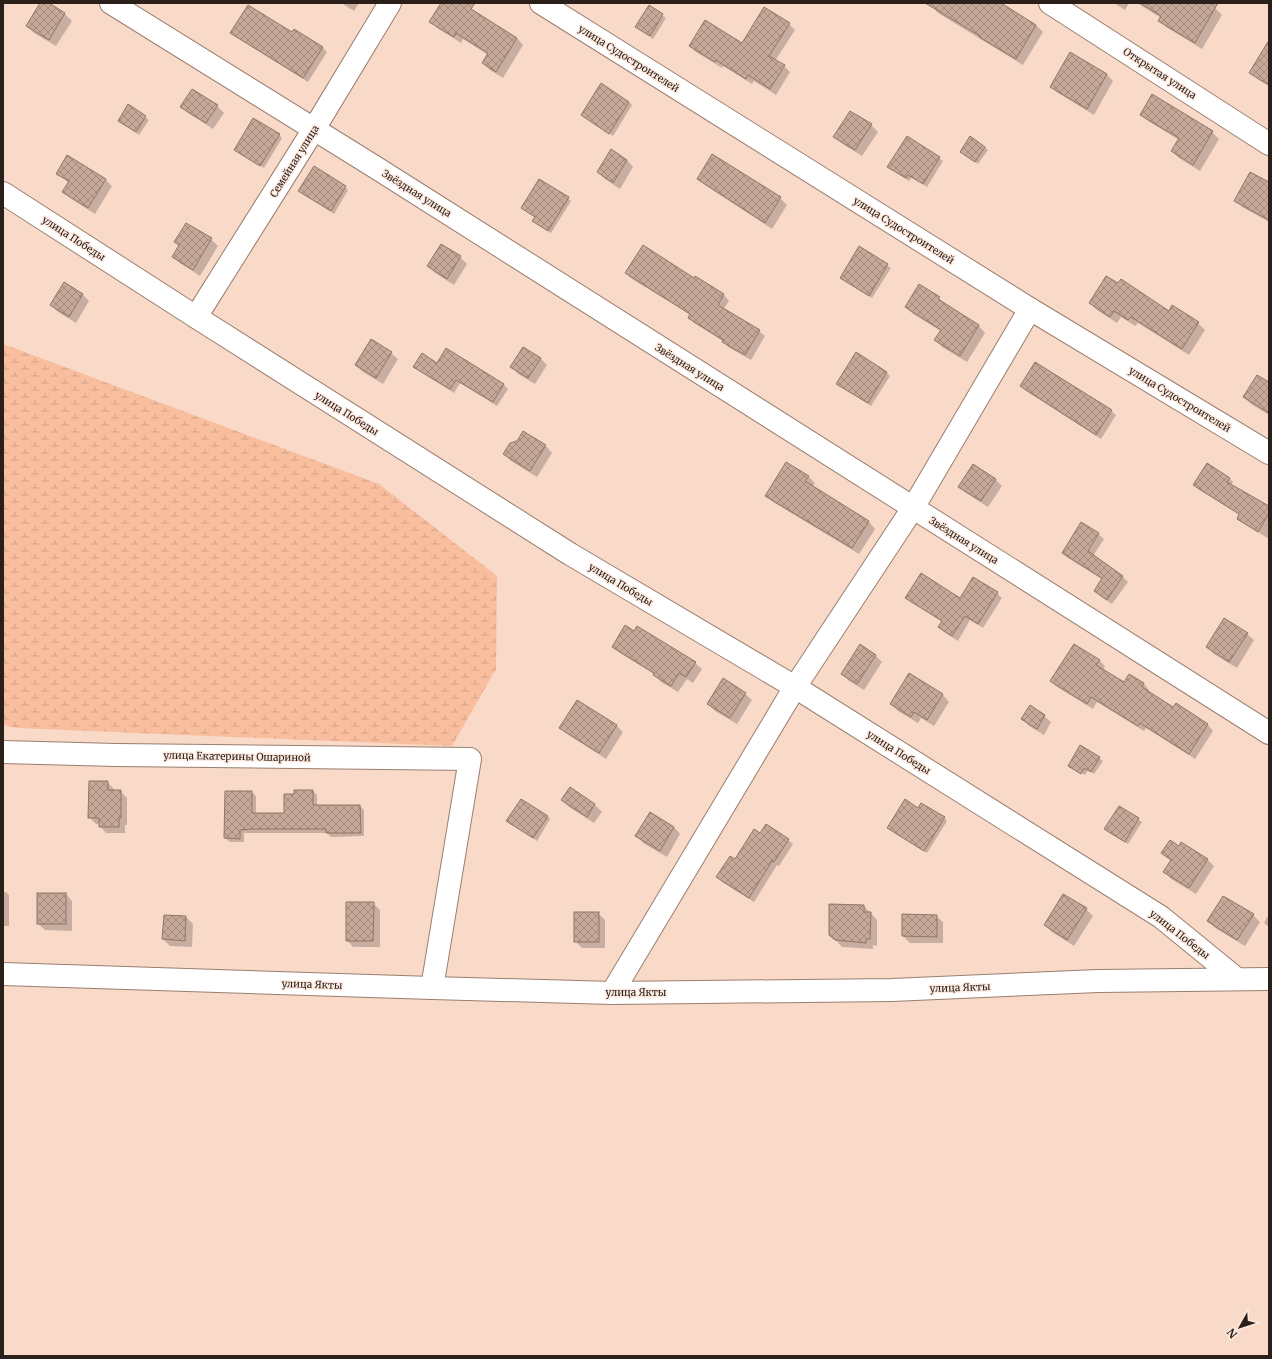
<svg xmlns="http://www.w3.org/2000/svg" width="1272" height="1359" font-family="Merriweather,serif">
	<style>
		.wetland { fill: url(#wetland-marsh) }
		.shadow { fill: #0003 }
		.building { fill: url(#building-cross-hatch); stroke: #917566 }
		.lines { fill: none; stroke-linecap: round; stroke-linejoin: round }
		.minor-casing { stroke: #9a7e6f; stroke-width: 24 }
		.minor { stroke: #fff; stroke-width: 22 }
		.labels { text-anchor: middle; stroke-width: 3; stroke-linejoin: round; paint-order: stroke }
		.street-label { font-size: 10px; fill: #2b2019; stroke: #fdeae0 }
	</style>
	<defs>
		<pattern id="wetland-marsh" width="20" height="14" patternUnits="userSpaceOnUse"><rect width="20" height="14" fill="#f8be9e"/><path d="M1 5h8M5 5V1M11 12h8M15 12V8" fill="none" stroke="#d5a388"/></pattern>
		<pattern id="building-cross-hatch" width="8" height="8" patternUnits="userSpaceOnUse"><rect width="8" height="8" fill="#c7a999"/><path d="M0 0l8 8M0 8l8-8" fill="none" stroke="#a2897c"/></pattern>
	</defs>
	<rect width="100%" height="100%" fill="#f9dac9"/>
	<path class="wetland" d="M3 344 379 484 497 576 496 669 452 746 17 728 3 725Z"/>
	<g class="shadow">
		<path d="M41 3H47L65 14 72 21 56 46 34 33 27 26Z"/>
		<path d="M341 3H359L354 11Z"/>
		<path d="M442 3H462L517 38 523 45 503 78 490 70 483 63 488 55 463 39 461 43 437 28 431 21Z"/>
		<path d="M930 3H1000L1036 25 1043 32 1023 65 938 13Z"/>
		<path d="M1114 3H1129L1125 10Z"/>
		<path d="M1137 3H1206L1215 8 1222 15 1202 49 1166 27 1160 20 1161 18Z"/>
		<path d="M649 6 666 18 653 39 636 27Z"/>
		<path d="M789 24 795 30 775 61 784 66 790 72 776 95 754 81 752 84 723 66 722 68 696 52 690 46 742 44Z"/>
		<path d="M231 33H292L322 47 327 52 308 82 236 37Z"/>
		<path d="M1269 42V86L1257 79 1251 72Z"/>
		<path d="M1071 53 1107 75 1113 81 1094 115 1058 93 1051 87Z"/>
		<path d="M1153 95 1212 132 1219 139 1200 171 1179 158 1172 151 1179 140 1148 121 1141 114Z"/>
		<path d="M629 102 632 105 613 136 582 115Z"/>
		<path d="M129 106 149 120 139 135 119 121Z"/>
		<path d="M217 106 224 113 213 129 188 113 182 107Z"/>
		<path d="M850 112 871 125 878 132 862 156 841 143 835 137Z"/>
		<path d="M279 135 282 138 264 168 235 150Z"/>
		<path d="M907 137 943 161 927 187 912 177 909 181 892 170Z"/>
		<path d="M985 147 988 150 978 164 961 152Z"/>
		<path d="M627 160 633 167 620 189 605 179 598 172Z"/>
		<path d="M57 173 105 179 112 186 95 214 70 198 64 192 69 183Z"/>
		<path d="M698 178 780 198 787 205 772 229 705 185Z"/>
		<path d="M1269 183V222L1242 207 1236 201Z"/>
		<path d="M345 187 348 190 334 214 299 191Z"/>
		<path d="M568 198 571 201 551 233 537 224 536 218 522 208Z"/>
		<path d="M211 239 218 246 200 276 180 263 173 257 180 247 175 242Z"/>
		<path d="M859 248 891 268 872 298 841 278Z"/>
		<path d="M460 257 467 264 454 285 435 273 428 266Z"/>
		<path d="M626 273 694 279 695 277 724 295 729 301 723 310 759 331 765 336 751 360 728 347 723 341 694 323 689 318 691 315 632 279Z"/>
		<path d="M82 294 89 301 76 323 58 312 51 305Z"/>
		<path d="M939 298 946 305 979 326 985 333 967 362 942 347 936 340 941 331 913 314 906 307Z"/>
		<path d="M1090 303 1169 312 1173 307 1198 323 1205 330 1189 355 1138 323 1135 326 1121 317 1117 323 1097 310Z"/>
		<path d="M446 349 504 385 508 389 497 406 460 383 454 393 419 371 415 367 437 364Z"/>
		<path d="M391 353 398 359 383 384 363 372 356 365Z"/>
		<path d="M540 358 547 365 535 384 518 374 512 367Z"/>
		<path d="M887 373 890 376 871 406 837 384Z"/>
		<path d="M1269 384V415L1251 404 1244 397Z"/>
		<path d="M1021 386 1111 411 1116 415 1101 439 1026 391Z"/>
		<path d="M523 432 546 446 552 453 537 477 511 461 504 454 517 441Z"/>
		<path d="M808 476 815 483 813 487 869 522 875 529 859 554 773 502 766 495Z"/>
		<path d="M1229 478 1233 482 1231 485 1269 507V539L1242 522 1238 519 1240 515 1198 489 1194 485Z"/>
		<path d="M995 479 1002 486 988 507 966 493 959 487Z"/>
		<path d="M1098 534 1104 539 1093 556 1122 576 1128 582 1112 604 1100 596 1095 591 1103 580 1068 558 1063 553Z"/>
		<path d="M997 593 1002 598 983 628 970 620 958 641 944 632 939 627 943 622 912 602 907 597 960 600Z"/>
		<path d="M1247 634 1254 640 1237 668 1214 654 1207 647Z"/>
		<path d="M613 647 695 663 702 669 693 683 687 679 678 692 661 682 654 674 620 653Z"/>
		<path d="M875 655 882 662 864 690 849 681 842 674Z"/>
		<path d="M1099 660 1105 666 1103 670 1124 683 1129 675 1144 684 1149 690 1148 692 1173 708 1176 704 1208 725 1213 731 1195 759 1146 728 1144 731 1097 702 1093 709 1057 687 1051 681Z"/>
		<path d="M909 675 943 695 949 702 934 726 921 718 918 723 898 711 891 704Z"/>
		<path d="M745 694 752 700 737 724 715 711 708 704Z"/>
		<path d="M1044 716 1051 722 1044 735 1029 726 1022 719Z"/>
		<path d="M616 725 623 732 606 759 567 734 561 727Z"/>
		<path d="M1081 746 1103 761 1094 774 1088 770 1085 775 1069 766Z"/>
		<path d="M107 782 114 789V791H120L127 798V825H125V833H106L100 826V824H96L89 817Z"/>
		<path d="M570 789 595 805 602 812 594 823 569 807 562 800Z"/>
		<path d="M313 791 317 795V806H360L364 810V836L331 837 327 833H244V842H230L225 838 252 792 256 796V814H285L295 795Z"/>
		<path d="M1119 807 1142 822 1128 844 1108 832Z"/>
		<path d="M547 816 550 819 537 841 508 821Z"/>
		<path d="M944 818 947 821 927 853 888 828Z"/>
		<path d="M674 827 680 834 667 857 643 843 637 836Z"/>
		<path d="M760 835 788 840 793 844 779 866 777 865 754 902 722 882 718 877Z"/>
		<path d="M1179 847 1207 859 1214 866 1196 894 1171 879 1165 872 1171 861 1162 853Z"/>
		<path d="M3 892H6L9 895V926H3Z"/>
		<path d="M66 894 72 901V931L45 930 38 924Z"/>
		<path d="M373 903 380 910V947H353L347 940Z"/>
		<path d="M864 906 877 920V946L873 945V949L842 947 830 934Z"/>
		<path d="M1086 909 1093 916 1074 946 1052 932 1045 925Z"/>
		<path d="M598 913 605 920V948H582L575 941Z"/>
		<path d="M1269 914V927L1264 923Z"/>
		<path d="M1253 915 1260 922 1245 946 1215 928 1208 921Z"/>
		<path d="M164 916 186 917 193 924 192 947 170 946 163 939Z"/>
		<path d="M936 916 943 922V943H910L903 936Z"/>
	</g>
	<g class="building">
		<path d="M40 3H49L65 13 49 40 26 26Z"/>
		<path d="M441 3H475L471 9 517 38 496 72 482 63 488 53 456 33 454 37 429 22Z"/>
		<path d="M925 3H1001L1036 25 1016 59 979 37 980 36Z"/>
		<path d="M1140 3H1218L1195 43 1158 21 1161 16Z"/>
		<path d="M248 5 292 32 294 29 323 47 303 78 230 33Z"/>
		<path d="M649 5 663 14 650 36 635 27Z"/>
		<path d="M764 7 790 23 769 56 785 65 770 89 748 75 746 79 716 60 715 62 689 46 705 20 742 43Z"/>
		<path d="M1269 40V85L1249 73Z"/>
		<path d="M1070 52 1107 74 1087 109 1050 87Z"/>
		<path d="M601 83 629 102 609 134 581 115Z"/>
		<path d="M192 89 218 105 206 123 180 107Z"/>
		<path d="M1152 94 1213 131 1193 165 1171 151 1179 138 1140 115Z"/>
		<path d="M128 104 146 116 136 132 118 121Z"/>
		<path d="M850 111 872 124 855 150 833 137Z"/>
		<path d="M253 118 280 134 260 166 234 150Z"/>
		<path d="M907 136 940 157 923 184 908 175 906 178 887 167Z"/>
		<path d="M970 136 985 147 975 162 960 152Z"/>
		<path d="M611 149 627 160 613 183 597 172Z"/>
		<path d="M712 154 781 197 765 223 697 179Z"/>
		<path d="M67 155 106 179 88 208 62 192 69 181 56 174Z"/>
		<path d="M314 166 346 186 331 211 298 191Z"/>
		<path d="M1250 172 1269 182V220L1234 201Z"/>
		<path d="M539 179 569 197 548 231 532 221 535 217 521 208Z"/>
		<path d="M186 223 212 238 193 270 172 257 179 245 174 242Z"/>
		<path d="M441 244 461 256 447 279 427 266Z"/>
		<path d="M643 245 694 278 695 276 724 294 718 305 760 330 745 355 722 342 723 340 688 318 690 314 625 273Z"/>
		<path d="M859 246 888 264 869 296 840 278Z"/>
		<path d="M1106 276 1118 283 1121 279 1169 311 1172 305 1199 322 1182 349 1131 317 1128 320 1114 311 1110 317 1089 303Z"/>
		<path d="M64 282 83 294 69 317 50 305Z"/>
		<path d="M919 284 940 297 938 299 979 325 960 356 934 340 941 330 905 307Z"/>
		<path d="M371 339 392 352 376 378 355 365Z"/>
		<path d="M523 347 541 358 528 378 510 367Z"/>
		<path d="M446 348 504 384 493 402 456 380 450 389 413 367 422 353 437 363Z"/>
		<path d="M856 352 887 372 868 403 836 384Z"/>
		<path d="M1035 362 1112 410 1096 435 1020 386Z"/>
		<path d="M1257 375 1269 382V413L1243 397Z"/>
		<path d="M523 431 546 445 530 471 503 454 510 443 517 441Z"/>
		<path d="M786 462 809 476 805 481 869 521 852 548 765 496Z"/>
		<path d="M1207 463 1230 478 1227 482 1269 506V513L1258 532 1237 519 1239 514 1193 485Z"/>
		<path d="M973 464 996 479 981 501 958 487Z"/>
		<path d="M1081 522 1099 533 1088 551 1123 576 1107 600 1094 591 1102 578 1062 553Z"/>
		<path d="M921 573 960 598 973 577 998 592 978 624 965 616 952 636 938 627 942 621 905 598Z"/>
		<path d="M1224 618 1248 633 1229 662 1206 647Z"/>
		<path d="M625 625 634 631 637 626 696 662 686 677 679 673 671 686 653 675 654 673 612 647Z"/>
		<path d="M860 644 876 655 857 684 841 674Z"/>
		<path d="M1074 644 1100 660 1096 665 1124 682 1129 674 1144 683 1142 687 1173 707 1176 703 1208 724 1189 754 1140 723 1138 726 1091 697 1087 704 1050 681Z"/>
		<path d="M909 673 943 694 927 720 914 712 911 717 890 704Z"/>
		<path d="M723 678 746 693 730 718 707 704Z"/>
		<path d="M577 700 617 725 599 753 559 728Z"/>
		<path d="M1030 705 1045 715 1037 729 1021 719Z"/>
		<path d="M1080 745 1100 757 1091 772 1084 768 1081 774 1068 766Z"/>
		<path d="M89 781H108V790H121V818H119V827H99V818H88Z"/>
		<path d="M570 787 595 804 587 817 561 800Z"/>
		<path d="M294 790H313V805H360L361 833H326V829H252L240 830V839L224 838 225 791H252V813H284V794H294Z"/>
		<path d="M521 799 548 816 533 838 506 821Z"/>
		<path d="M905 799 918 808 921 803 945 817 924 851 887 828Z"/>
		<path d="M1119 806 1139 818 1125 842 1104 829Z"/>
		<path d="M650 812 674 827 660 851 635 836Z"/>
		<path d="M766 824 789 839 774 862 772 861 749 898 716 877 730 856 735 859 754 829 760 833Z"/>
		<path d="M1170 840 1179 846 1181 842 1208 859 1189 888 1163 872 1171 860 1161 853Z"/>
		<rect x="37" y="893" width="29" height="31"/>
		<path d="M1063 894 1087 908 1067 940 1044 925Z"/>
		<path d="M1223 896 1254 914 1237 940 1207 921Z"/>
		<path d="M346 902H374L373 941H346Z"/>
		<path d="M829 904 864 905V912H871L870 939H866V943L835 940 829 935Z"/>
		<rect x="574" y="912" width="25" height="30"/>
		<path d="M902 914 937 915V937L902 936Z"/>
		<path d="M164 915 186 916 185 941 162 939Z"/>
	</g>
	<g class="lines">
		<defs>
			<g id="minor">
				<path d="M111 3 375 167 1269 733"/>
				<path d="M541 3 1030 309 1269 453"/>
				<path d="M1050 3 1269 144"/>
				<path d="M3 193 196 317 570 554 795 687 1161 917 1237 979"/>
				<path d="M196 317 314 129 390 3"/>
				<path d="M3 752 116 755 470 759 432 988"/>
				<path d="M3 974 432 988 612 993 892 990 1098 981 1269 979"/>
				<path d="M612 993 795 687 913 508 1030 309"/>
			</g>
		</defs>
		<use href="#minor" class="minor-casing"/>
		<use href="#minor" class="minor"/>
	</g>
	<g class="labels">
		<g class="street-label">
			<text transform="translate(629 58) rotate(32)" y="4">улица Судостроителей</text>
			<text transform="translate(1160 73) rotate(33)" y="4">Открытая улица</text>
			<text transform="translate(294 161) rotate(-58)" y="4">Семейная улица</text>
			<text transform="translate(417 193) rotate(32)" y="4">Звёздная улица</text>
			<text transform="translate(904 230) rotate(32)" y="4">улица Судостроителей</text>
			<text transform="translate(74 238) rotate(33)" y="4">улица Победы</text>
			<text transform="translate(690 367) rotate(32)" y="4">Звёздная улица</text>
			<text transform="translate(1180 399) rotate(31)" y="4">улица Судостроителей</text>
			<text transform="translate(347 413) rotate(32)" y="4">улица Победы</text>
			<text transform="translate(964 540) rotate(32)" y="4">Звёздная улица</text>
			<text transform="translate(621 584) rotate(31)" y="4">улица Победы</text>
			<text transform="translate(899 752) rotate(32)" y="4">улица Победы</text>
			<text transform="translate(237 756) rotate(1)" y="4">улица Екатерины Ошариной</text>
			<text transform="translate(1180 934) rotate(38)" y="4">улица Победы</text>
			<text transform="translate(312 984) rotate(2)" y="4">улица Якты</text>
			<text transform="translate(960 987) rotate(-2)" y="4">улица Якты</text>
			<text x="636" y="996">улица Якты</text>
		</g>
	</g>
	<rect width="1272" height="1359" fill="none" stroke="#2b2019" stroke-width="8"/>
	<g transform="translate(1240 1327) rotate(231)" stroke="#fdeae0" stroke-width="3" paint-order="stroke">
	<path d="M0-3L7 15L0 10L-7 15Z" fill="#2b2019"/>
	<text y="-6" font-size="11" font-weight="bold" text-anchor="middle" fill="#2b2019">N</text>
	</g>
</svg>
